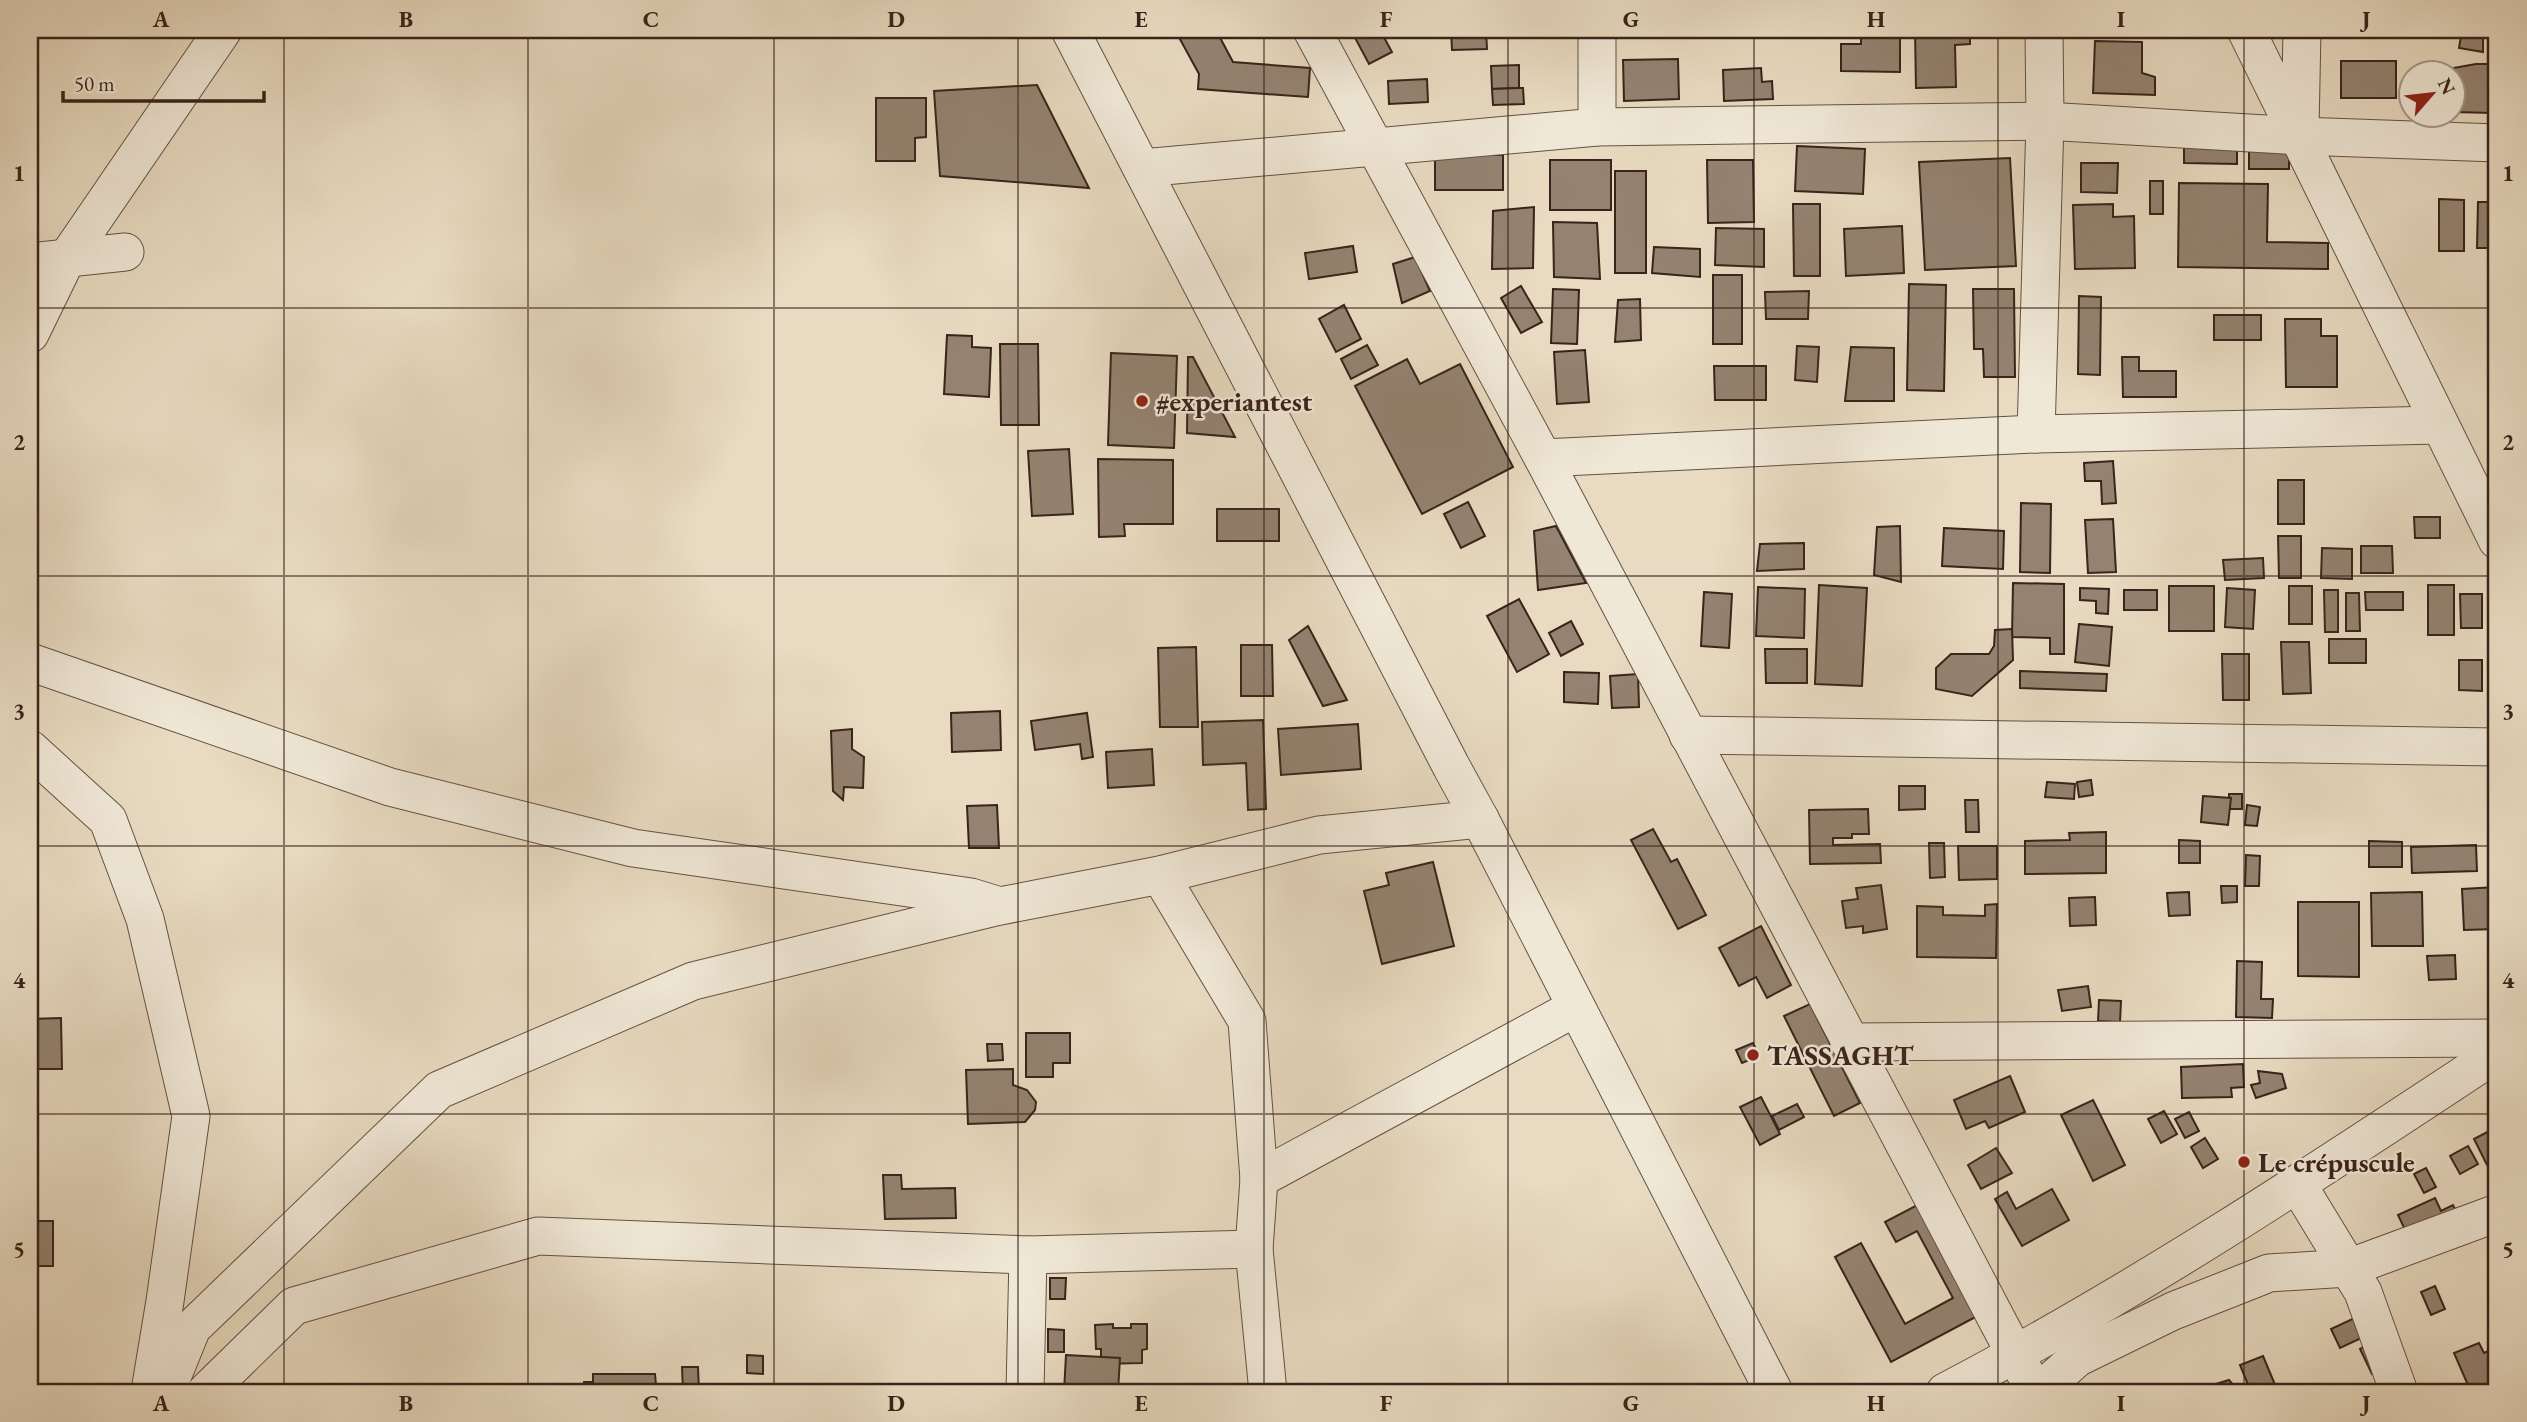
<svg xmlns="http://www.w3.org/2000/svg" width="2527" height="1422" font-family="'EB Garamond',serif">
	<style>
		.building { fill: #948371; stroke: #39231b; stroke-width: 2 }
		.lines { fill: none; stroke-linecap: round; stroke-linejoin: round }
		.minor-casing { stroke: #655144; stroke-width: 39 }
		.minor { stroke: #f0e8d7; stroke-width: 37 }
		.grid { fill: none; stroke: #39231b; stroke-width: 2; stroke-opacity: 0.55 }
		.poi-dot { fill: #8f2418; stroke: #f0e8d7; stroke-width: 2.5 }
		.labels { text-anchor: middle; stroke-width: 5; stroke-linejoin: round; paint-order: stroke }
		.poi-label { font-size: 28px; font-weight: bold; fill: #39231b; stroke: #f0e8d7; text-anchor: start }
		.neatline { fill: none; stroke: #39231b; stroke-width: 2.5 }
		.grid-label { font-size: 23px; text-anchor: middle; font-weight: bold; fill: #39231b }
	</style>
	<rect width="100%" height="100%" fill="#e8dbc1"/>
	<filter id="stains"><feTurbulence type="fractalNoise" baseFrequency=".00286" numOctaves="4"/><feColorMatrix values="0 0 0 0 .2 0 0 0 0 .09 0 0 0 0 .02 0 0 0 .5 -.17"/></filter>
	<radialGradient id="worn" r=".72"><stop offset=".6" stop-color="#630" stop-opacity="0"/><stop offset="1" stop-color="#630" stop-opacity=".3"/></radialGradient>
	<g class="building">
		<path d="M1175 30H1216L1233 62 1310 68 1308 97 1198 89 1199 74Z"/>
		<path d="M1361 30H1380L1392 52 1369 64 1353 34Z"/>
		<path d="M1451 30H1486L1487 49 1452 50Z"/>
		<path d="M1861 30 1900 31V72L1841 71V44H1861Z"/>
		<path d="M1915 30H1970V44L1955 45 1956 87 1916 88Z"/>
		<path d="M2352 30H2433V33L2352 35Z"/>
		<path d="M2462 30H2483V52L2459 48Z"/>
		<path d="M2095 41 2142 42V73L2155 77V95L2093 93Z"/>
		<path d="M1678 59 1679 99 1624 101 1623 60Z"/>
		<rect x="2341" y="61" width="55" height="37"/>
		<path d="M2476 64H2491L2492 113 2454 112V74H2428L2426 66 2448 69Z"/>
		<path d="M1519 65V88L1492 89 1491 66Z"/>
		<path d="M1761 68 1762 82 1772 81 1773 99 1724 101 1723 70Z"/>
		<path d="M1427 79 1428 102 1389 104 1388 81Z"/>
		<path d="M1037 85 1089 188 940 176 934 91Z"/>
		<path d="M1519 88H1523L1524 104 1493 105 1492 89Z"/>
		<path d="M876 98H926V137L915 138V161H876Z"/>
		<path d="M2184 143 2237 144V164L2184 163Z"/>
		<path d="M1797 146 1865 149 1863 194 1795 191Z"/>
		<path d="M2249 148 2289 149V169H2249Z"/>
		<rect x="1435" y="155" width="68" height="35"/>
		<path d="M2010 158 2016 266 1925 270 1919 162Z"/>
		<rect x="1550" y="160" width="61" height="50"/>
		<path d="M1707 160H1753L1754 222 1708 223Z"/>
		<path d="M2081 163H2118L2117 193 2081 192Z"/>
		<rect x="1615" y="171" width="31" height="102"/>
		<rect x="2150" y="181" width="13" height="33"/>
		<path d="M2179 183 2268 184 2267 242 2328 243V269L2178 267Z"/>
		<path d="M2439 199 2464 200V251H2439Z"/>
		<path d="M2478 202H2497V248H2477Z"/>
		<path d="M1793 204H1820V276H1794Z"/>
		<path d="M2113 204V217L2134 216 2135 268 2075 269 2073 205Z"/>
		<path d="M1534 207 1533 268 1492 269 1493 211Z"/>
		<path d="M1553 222 1597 223 1600 279 1554 277Z"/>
		<path d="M1902 226 1904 273 1846 276 1844 229Z"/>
		<path d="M1716 228 1764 229V267L1715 265Z"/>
		<path d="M1353 246 1357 272 1309 279 1305 253Z"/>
		<path d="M1654 247 1700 249V277L1652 273Z"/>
		<path d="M1415 257 1430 291 1402 303 1393 264Z"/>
		<rect x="1713" y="275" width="29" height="69"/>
		<path d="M1909 284 1946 285 1944 391 1907 390Z"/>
		<path d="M1521 286 1542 322 1521 333 1501 298Z"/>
		<path d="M1553 289 1579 290 1577 344 1551 343Z"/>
		<path d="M1973 289H2014L2015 377H1984L1983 349H1974Z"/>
		<path d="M1809 291 1808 319H1766L1765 292Z"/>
		<path d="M2079 296 2101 297 2100 375 2078 374Z"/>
		<path d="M1640 299 1641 340 1615 342 1618 300Z"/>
		<path d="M1344 305 1361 339 1336 352 1319 319Z"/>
		<rect x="2214" y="315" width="47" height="25"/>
		<path d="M2285 319H2321V336H2337V387H2286Z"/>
		<path d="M947 335 972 336V347L991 348 989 397 944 394Z"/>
		<path d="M1000 344H1038L1039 425H1001Z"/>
		<path d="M1367 345 1378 365 1351 379 1341 359Z"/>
		<path d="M1797 346 1819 347 1817 382 1795 380Z"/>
		<path d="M1851 347 1894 348V401H1845Z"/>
		<path d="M1585 350 1589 402 1557 404 1554 352Z"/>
		<path d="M1111 353 1177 356 1174 448 1108 445Z"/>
		<path d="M1188 357H1193L1235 437 1187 433Z"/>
		<path d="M2122 357H2139V371H2176V397H2123Z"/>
		<path d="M1407 359 1420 384 1460 364 1513 467 1422 514 1355 386Z"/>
		<path d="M1714 366H1766V400H1715Z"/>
		<path d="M1069 449 1073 514 1032 516 1028 451Z"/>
		<path d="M1098 459 1173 460V524H1124L1125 536 1099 537Z"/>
		<path d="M2113 461 2116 503 2102 504 2101 481H2085L2084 463Z"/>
		<rect x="2278" y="480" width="26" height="44"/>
		<path d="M1468 502 1485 536 1461 548 1444 514Z"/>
		<path d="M2021 503 2051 504 2050 573 2020 572Z"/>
		<rect x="1217" y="509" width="62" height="32"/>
		<path d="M2414 517H2440V538H2415Z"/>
		<path d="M2113 519 2116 572 2088 573 2085 520Z"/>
		<path d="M1556 526 1586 583 1538 590 1534 531Z"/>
		<path d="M1900 526 1901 582 1874 575 1877 527Z"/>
		<path d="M1944 528 2004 531 2003 569 1942 566Z"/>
		<path d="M2278 536H2301V578H2279Z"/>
		<path d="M1804 543V569L1757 571 1760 544Z"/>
		<path d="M2361 546H2392L2393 573H2361Z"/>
		<path d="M2322 548 2352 549V579L2321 578Z"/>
		<path d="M2263 558 2264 578 2225 580 2223 560Z"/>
		<path d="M2013 583 2064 584V654H2050V638L2012 637Z"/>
		<path d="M1819 585 1867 588 1862 686 1815 684Z"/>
		<rect x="2428" y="585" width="26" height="50"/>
		<rect x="2169" y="586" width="45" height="45"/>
		<rect x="2289" y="586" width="23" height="38"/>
		<path d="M1758 587 1805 589 1804 638 1756 636Z"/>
		<path d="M2080 588 2109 589 2108 614 2096 613V601L2080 600Z"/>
		<path d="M2227 588 2255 590 2253 629 2225 627Z"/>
		<rect x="2124" y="590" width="33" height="20"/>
		<path d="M2324 590H2338V632H2325Z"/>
		<path d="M1704 592 1732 594 1729 648 1701 646Z"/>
		<path d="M2365 592H2403V610H2366Z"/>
		<path d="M2346 593H2359L2360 631H2346Z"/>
		<path d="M2460 594H2482V628H2461Z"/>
		<path d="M1519 599 1549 654 1517 672 1487 616Z"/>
		<path d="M1571 621 1583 644 1561 656 1549 633Z"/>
		<path d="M2079 624 2112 627 2109 666 2075 662Z"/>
		<path d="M1308 626 1347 700 1323 706 1289 640Z"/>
		<path d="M2012 629 2013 660 1972 696 1936 689V668L1951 654H1989L1994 646 1995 630Z"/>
		<rect x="2329" y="639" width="37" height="24"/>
		<path d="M2281 642H2309L2311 693 2283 694Z"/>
		<path d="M1241 645H1272L1273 696H1241Z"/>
		<path d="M1196 647 1198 727H1160L1158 648Z"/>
		<path d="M1765 649H1807V683H1766Z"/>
		<path d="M2222 654H2249V700H2223Z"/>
		<path d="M2459 660H2482V691L2459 690Z"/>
		<path d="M2020 671 2107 674 2106 691 2020 688Z"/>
		<path d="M1564 672 1599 673 1598 704 1564 702Z"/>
		<path d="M1638 674 1639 707 1612 708 1610 676Z"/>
		<path d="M1000 711 1001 750 952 752 951 713Z"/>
		<path d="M1087 713 1093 757 1082 759 1080 744 1035 750 1031 721Z"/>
		<path d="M1263 720 1266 809 1248 810 1246 763 1203 765 1202 722Z"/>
		<path d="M1358 724 1361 769 1281 775 1278 729Z"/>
		<path d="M852 729V749L864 757 863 788 844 787 843 800 833 791 831 731Z"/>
		<path d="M1152 749 1154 785 1108 788 1106 752Z"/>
		<path d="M2091 780 2093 795 2079 797 2077 782Z"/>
		<path d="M2047 782 2075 784 2074 799 2045 797Z"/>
		<path d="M1899 786H1925V809L1899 810Z"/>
		<rect x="2229" y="794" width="13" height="15"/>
		<path d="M2203 796 2231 798 2228 825 2201 822Z"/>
		<path d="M1965 800H1978L1979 832H1966Z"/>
		<path d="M997 805 999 848H969L967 806Z"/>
		<path d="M2247 805 2260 807 2257 826 2245 825Z"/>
		<path d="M1868 809 1869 834H1852V838H1833V845L1880 844 1881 863 1810 864 1809 810Z"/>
		<path d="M2495 809H2497V873H2496Z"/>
		<path d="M1653 829 1671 862 1677 859 1706 915 1678 929 1631 840Z"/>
		<path d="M2106 832V873L2025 874V841L2070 840 2069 833Z"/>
		<path d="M2179 840 2200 841V863H2179Z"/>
		<path d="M2369 841 2402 842V867H2369Z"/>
		<path d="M1929 843H1944L1945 877 1930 878Z"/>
		<path d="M2476 845 2477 871 2412 873 2411 847Z"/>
		<path d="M1958 846H1997V879L1959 880Z"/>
		<path d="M2246 855 2260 856 2259 886H2245Z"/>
		<path d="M1433 862 1454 946 1382 964 1364 891 1389 885 1386 873Z"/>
		<path d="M1881 885 1887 929 1863 933V926L1846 928 1842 901 1858 899 1856 888Z"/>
		<path d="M2221 886H2237V902L2222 903Z"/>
		<path d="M2497 887V929L2464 930 2462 889Z"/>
		<path d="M2189 892 2190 915 2169 916 2167 893Z"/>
		<path d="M2422 892 2423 946H2372L2371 893Z"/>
		<path d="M2095 897 2096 925 2070 926 2069 898Z"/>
		<path d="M2298 902H2359V977L2298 976Z"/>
		<path d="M1997 904 1996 958 1917 957V906L1943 907V915L1985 916V905Z"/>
		<path d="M30 921H33L34 968H30Z"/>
		<path d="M1761 926 1791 985 1767 998 1756 977 1739 986 1719 948Z"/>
		<path d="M2455 955 2456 979 2429 980 2427 956Z"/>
		<path d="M2237 961 2262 962 2261 999H2273L2272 1018 2236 1017Z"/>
		<path d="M2088 986 2091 1007 2062 1011 2058 990Z"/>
		<path d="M2099 1000 2121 1001 2120 1022 2098 1021Z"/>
		<path d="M1810 1004 1860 1103 1834 1116 1784 1016Z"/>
		<path d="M61 1018 62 1069H31L30 1019Z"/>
		<path d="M1026 1033H1070V1063H1053V1077H1026Z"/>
		<path d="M1753 1043 1759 1056 1742 1063 1736 1050Z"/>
		<path d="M987 1044H1002L1003 1060 988 1061Z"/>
		<path d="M2243 1064 2244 1087 2231 1088 2232 1097 2182 1098 2181 1067Z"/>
		<path d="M1013 1069V1085L1027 1090 1036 1102 1035 1110 1025 1122 968 1124 966 1070Z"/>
		<path d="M2258 1071 2282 1074 2286 1088 2256 1098 2251 1085 2260 1083Z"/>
		<path d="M2010 1076 2025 1112 1989 1128 1985 1121 1966 1129 1954 1100Z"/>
		<path d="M1761 1097 1780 1134 1760 1145 1740 1107Z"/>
		<path d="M2093 1100 2125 1165 2093 1181 2061 1115Z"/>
		<path d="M1797 1104 1804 1117 1779 1130 1772 1116Z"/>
		<path d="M2164 1111 2177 1134 2161 1143 2148 1119Z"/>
		<path d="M2189 1112 2199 1131 2185 1138 2175 1119Z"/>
		<path d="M2497 1127V1160L2487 1165 2474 1139Z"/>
		<path d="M2205 1138 2218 1159 2203 1168 2191 1147Z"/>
		<path d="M2468 1146 2478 1164 2460 1174 2450 1156Z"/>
		<path d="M1996 1148 2012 1173 1981 1189 1968 1165Z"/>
		<path d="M2426 1168 2436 1187 2424 1193 2414 1174Z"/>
		<path d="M883 1175H901L902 1189 955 1188 956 1218 885 1219Z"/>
		<path d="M2052 1189 2069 1220 2022 1246 1995 1199 2007 1192 2016 1209Z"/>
		<path d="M2435 1198 2441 1211 2453 1205 2457 1213 2408 1236 2398 1215Z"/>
		<path d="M1923 1202 1983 1313 1891 1362 1835 1257 1861 1243 1905 1324 1953 1298 1917 1231 1896 1242 1885 1222Z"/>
		<rect x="30" y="1221" width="23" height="45"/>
		<path d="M1050 1278H1066L1065 1299H1050Z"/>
		<path d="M2435 1286 2445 1309 2431 1315 2421 1292Z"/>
		<path d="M2361 1315 2370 1334 2340 1348 2331 1329Z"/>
		<path d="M1113 1324V1328H1131V1324H1147V1349L1142 1350V1363L1101 1364V1349H1096L1095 1325Z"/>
		<path d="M1048 1329 1064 1330V1352H1048Z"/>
		<path d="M2371 1343 2384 1369 2372 1374 2360 1349Z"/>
		<path d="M2479 1343 2484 1353 2497 1347V1382L2471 1392 2454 1353Z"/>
		<path d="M747 1355 763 1356V1374L747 1373Z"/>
		<path d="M1066 1355 1120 1358 1118 1392H1064Z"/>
		<path d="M2263 1356 2276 1387 2264 1392H2251L2240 1365Z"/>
		<path d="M682 1367H698L699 1392H683Z"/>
		<path d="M593 1374H655L656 1385H665V1392H584V1382H593Z"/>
		<path d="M2229 1380 2239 1392H2190Z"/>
		<rect x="962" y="1385" width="30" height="7"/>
		<path d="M30 1387 56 1388V1392H30Z"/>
		<path d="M841 1388 867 1389V1392H841Z"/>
	</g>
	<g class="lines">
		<defs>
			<g id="minor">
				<path d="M1070 30 1451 766 1480 819 1774 1392"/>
				<path d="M1312 30 1543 458 2035 1392"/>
				<path d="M2246 30 2497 540"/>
				<path d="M1597 127V30"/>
				<path d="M2300 130 2302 30"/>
				<path d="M1142 168 1597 127 2045 121 2300 136 2497 143"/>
				<path d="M30 262 125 252"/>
				<path d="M30 334 67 258 223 30"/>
				<path d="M2036 434 2045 121 2044 30"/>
				<path d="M1543 458 2036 434 2439 425"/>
				<path d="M30 662 390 787 633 848 971 897 1000 906 1160 875 1319 835 1480 819"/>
				<path d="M1688 735 2497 747"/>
				<path d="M30 749 108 820 145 919 191 1116 165 1301 150 1391"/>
				<path d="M1160 875 1247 1021 1259 1179 1254 1249 1268 1392"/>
				<path d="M1849 1042 2497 1038"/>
				<path d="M1259 1179 1575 1008"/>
				<path d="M2298 1185 2363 1292 2399 1392"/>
				<path d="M166 1392 192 1328 439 1090 693 981 995 907"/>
				<path d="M206 1392 294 1306 538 1236 1028 1255 1254 1249"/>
				<path d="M1025 1392 1028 1255"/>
				<path d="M1945 1392C2136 1292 2317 1172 2497 1053"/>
				<path d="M2039 1392 2077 1358 2173 1311 2269 1273 2348 1268 2497 1213"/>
			</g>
		</defs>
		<use href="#minor" class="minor-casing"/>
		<use href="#minor" class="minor"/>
	</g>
	<path class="grid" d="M284 30V1392M528 30V1392M774 30V1392M1018 30V1392M1264 30V1392M1508 30V1392M1754 30V1392M1998 30V1392M2244 30V1392M30 308H2497M30 576H2497M30 846H2497M30 1114H2497"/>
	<g class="poi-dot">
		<circle cx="1142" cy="401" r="7"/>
		<circle cx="1753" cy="1055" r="7"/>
		<circle cx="2244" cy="1162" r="7"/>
	</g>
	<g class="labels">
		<g class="poi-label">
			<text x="1156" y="411">#experiantest</text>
			<text x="1767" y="1065">TASSAGHT</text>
			<text x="2258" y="1172">Le crépuscule</text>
		</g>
	</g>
	<rect width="2527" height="1422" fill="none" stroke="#e8dbc1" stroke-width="77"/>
	<g transform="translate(2432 94) rotate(62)"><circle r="33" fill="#f0e8d7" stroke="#a7998c" stroke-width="2"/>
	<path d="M0-5L12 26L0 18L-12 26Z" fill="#8f2418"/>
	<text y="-10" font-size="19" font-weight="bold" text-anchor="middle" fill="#39231b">N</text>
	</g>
	<path d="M63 91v10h201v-10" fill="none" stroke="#39231b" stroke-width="3.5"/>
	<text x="74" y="91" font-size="21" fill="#39231b" stroke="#f0e8d7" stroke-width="5" paint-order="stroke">50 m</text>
	<rect x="38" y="38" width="2450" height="1346" class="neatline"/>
	<g class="grid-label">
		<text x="161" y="27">A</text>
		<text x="406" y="27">B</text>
		<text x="651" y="27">C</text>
		<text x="896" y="27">D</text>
		<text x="1141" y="27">E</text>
		<text x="1386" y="27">F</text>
		<text x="1631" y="27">G</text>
		<text x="1876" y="27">H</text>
		<text x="2121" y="27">I</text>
		<text x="2366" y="27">J</text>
		<text x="19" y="181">1</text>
		<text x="2508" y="181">1</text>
		<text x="19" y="450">2</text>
		<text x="2508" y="450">2</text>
		<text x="19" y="719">3</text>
		<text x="2508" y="719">3</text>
		<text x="19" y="988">4</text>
		<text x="2508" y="988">4</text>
		<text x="19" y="1257">5</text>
		<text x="2508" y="1257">5</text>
		<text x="161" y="1411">A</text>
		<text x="406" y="1411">B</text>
		<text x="651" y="1411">C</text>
		<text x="896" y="1411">D</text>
		<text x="1141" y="1411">E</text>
		<text x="1386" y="1411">F</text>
		<text x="1631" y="1411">G</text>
		<text x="1876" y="1411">H</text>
		<text x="2121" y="1411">I</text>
		<text x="2366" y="1411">J</text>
	</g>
	<rect width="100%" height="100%" filter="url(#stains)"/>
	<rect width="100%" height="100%" fill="url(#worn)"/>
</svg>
